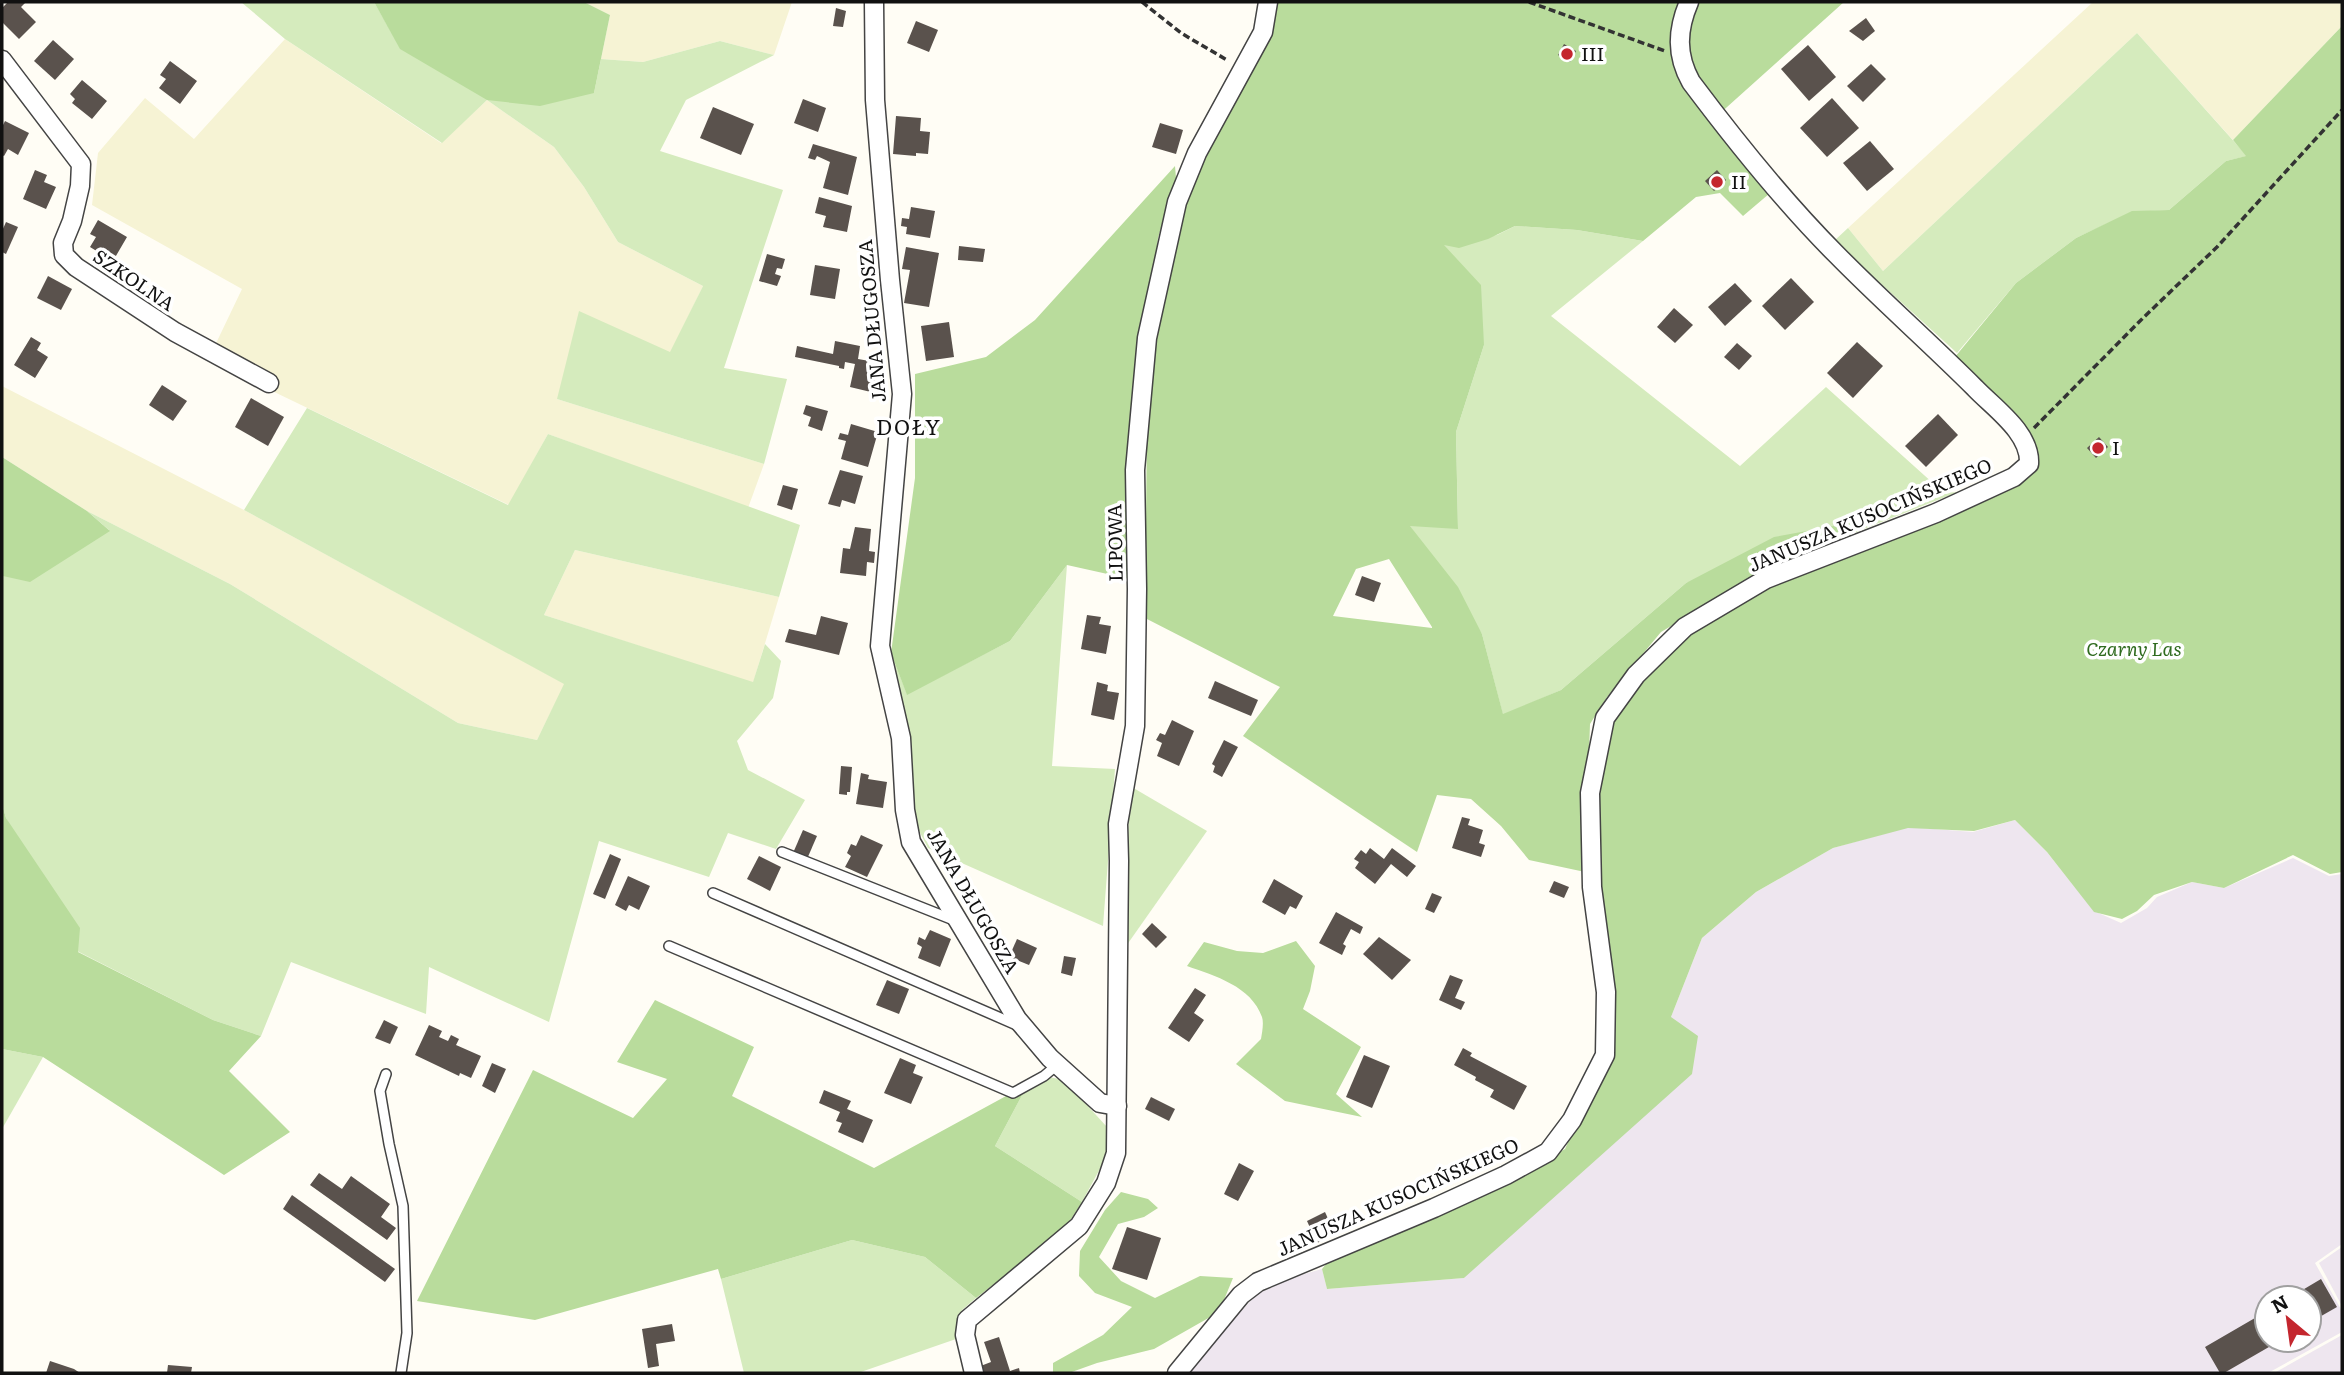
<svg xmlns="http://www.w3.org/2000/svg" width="2344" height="1375" font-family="Literata,serif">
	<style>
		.industrial { fill: #eee6ef; fill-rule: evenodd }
		.farmland { fill: #f6f3d4 }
		.green { fill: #d5ebbd }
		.forest { fill: #b9dc9c; fill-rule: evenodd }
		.building { fill: #5a524d }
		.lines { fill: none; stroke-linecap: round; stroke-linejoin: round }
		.lane-casing { stroke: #444; stroke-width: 12 }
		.street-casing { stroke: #444; stroke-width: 21 }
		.path { stroke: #333; stroke-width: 3.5; stroke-dasharray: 7 3.5; stroke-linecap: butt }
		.lane { stroke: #fff; stroke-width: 9 }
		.street { stroke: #fff; stroke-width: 18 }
		.poi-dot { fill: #c4262e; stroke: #fff; stroke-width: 2.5 }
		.labels { text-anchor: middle; stroke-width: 7; stroke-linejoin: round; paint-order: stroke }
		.poi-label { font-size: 19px; fill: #111; stroke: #fff; text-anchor: start }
		.street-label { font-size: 19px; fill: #111; stroke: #fff }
		.park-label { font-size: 19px; font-style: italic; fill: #2f6b1f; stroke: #fff }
		.neighbourhood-label { font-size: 21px; letter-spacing: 2px; fill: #111; stroke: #fff }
	</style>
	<rect width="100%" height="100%" fill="#fffdf5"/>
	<g class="industrial">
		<path d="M2015 820 2047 852 2094 911 2121 923 2147 908 2157 897 2192 882 2224 888 2293 858 2329 876 2342 874V1244L2315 1263 2342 1311V1332L2268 1373H1184L1257 1294 1297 1276 1322 1269 1327 1289 1464 1278 1671 1017 1702 938 1756 892 1833 848 1908 827 1973 832ZM2267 1298H2309V1340H2267Z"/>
		<path d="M2342 1247V1306L2319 1263Z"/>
		<path d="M2342 1335V1373H2274Z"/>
	</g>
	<g class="farmland">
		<path d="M584 2H792L774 55 720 41 643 62 601 59 610 15Z"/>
		<path d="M2093 2H2342V26L2233 140 2137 33 1883 271 1848 228Z"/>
		<path d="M285 39 441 143 487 100 554 147 584 187 618 242 703 286 671 352 557 399 764 464 748 508 548 434 509 505 208 360 242 289 92 205 98 153 145 98 194 139Z"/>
		<path d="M2 386 244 510 565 684 537 740 458 723 230 584 87 511 2 457Z"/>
		<path d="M575 550 779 597 753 683 544 615Z"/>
	</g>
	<g class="green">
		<path d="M241 2H374L401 49 594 93 601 59 643 62 720 41 774 55 686 100 660 151 783 190 724 368 787 379 764 464 557 399 579 311 670 352 703 286 618 242 584 187 554 147 487 100 442 143 285 39Z"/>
		<path d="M2137 33 2247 156 2226 161 2169 210 2132 212 2076 238 2016 283 1957 353 1834 241 1848 228 1883 271Z"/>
		<path d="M1515 226 1577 230 1643 241 1551 316 1740 466 1826 387 1944 493 1958 492 1856 532 1860 522 1686 583 1561 690 1503 715 1482 634 1409 525 1458 528 1456 432 1484 345 1443 245 1497 235Z"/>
		<path d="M307 408 508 505 548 434 800 525 779 597 575 550 544 615 753 682 765 644 781 661 773 698 737 741 748 770 805 800 776 849 728 833 709 877 599 841 549 1022 429 967 426 1014 291 962 261 1036 213 1020 77 951 6 818 2 804 3 576 109 530 87 511 230 584 458 723 537 740 564 684 244 510Z"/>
		<path d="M1067 565 1052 766 1115 769 1103 926 928 848 915 823 891 653 907 694 1010 641Z"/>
		<path d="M1130 786 1207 831 1124 949Z"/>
		<path d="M2 1049 43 1057 2 1129Z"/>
		<path d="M1044 1076 1064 1080 1107 1127 1109 1152 1082 1202 995 1146 1028 1084Z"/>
		<path d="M852 1240 925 1257 976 1298 962 1310 956 1339 858 1373H744L721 1279Z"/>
	</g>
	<g class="forest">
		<path d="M374 2H584L610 15 594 93 540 106 487 100 400 49Z"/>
		<path d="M1261 2H1844L1717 116 1776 188 1743 216 1720 193 1696 197 1643 241 1577 230 1515 226 1488 239 1459 248 1444 245 1481 285 1484 345 1456 432 1458 529 1410 526 1458 587 1482 634 1503 714 1561 690 1686 583 1774 537 1861 521 1856 532 1772 566 1661 632 1607 697 1590 724 1585 872 1529 860 1501 826 1471 799 1437 795 1417 852 1243 736 1280 687 1145 618 1147 421 1130 579 1067 565 1010 641 907 695 891 653 915 478V374L986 357 1035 320 1175 166 1176 178 1158 238 1154 273 1259 30ZM1389 559 1432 627V628L1333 616 1356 569Z"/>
		<path d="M2342 26V872L2330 874 2293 855 2224 888 2192 882 2154 895 2137 911 2122 919 2094 912 2047 852 2015 820 1974 831 1908 828 1833 848 1756 892 1702 938 1671 1017 1698 1036 1692 1074 1464 1278 1327 1289 1322 1269 1331 1258 1514 1177 1565 1149 1607 1055 1592 793 1606 718 1677 635 1766 579 2014 477 2028 449 1950 363 2016 283 2076 238 2132 211 2169 210 2226 161 2246 156 2233 140Z"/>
		<path d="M2 457 87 511 110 531 30 582 3 576 2 585Z"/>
		<path d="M2 804 6 818 80 928 78 952 213 1020 261 1036 229 1071 290 1132 224 1175 43 1057 2 1049Z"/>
		<path d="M1296 941 1315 966 1310 991 1303 1009 1361 1047 1336 1094 1362 1117 1285 1101 1236 1064 1261 1039C1262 1033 1264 1023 1262 1017 1251 986 1215 976 1187 966L1204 942 1237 951 1263 953Z"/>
		<path d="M655 1000 754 1047 732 1096 874 1168 1028 1084 995 1146 1082 1202 1064 1230 976 1298 925 1257 852 1240 721 1279 718 1269 535 1320 417 1301 533 1070 633 1118 667 1079 617 1062Z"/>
		<path d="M1121 1192 1148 1199 1158 1208 1144 1217 1118 1224 1099 1257 1121 1281 1155 1298 1200 1276 1233 1278 1219 1312 1154 1349 1097 1363 1069 1373H1053V1363L1103 1335 1132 1307 1095 1293 1079 1276 1080 1251 1105 1210Z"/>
	</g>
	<g class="building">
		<path d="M8 2H26L21 7 36 22 19 39 2 22V8Z"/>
		<path d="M836 8 846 11 843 27 833 26Z"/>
		<path d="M1866 18 1875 31 1863 41 1849 31Z"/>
		<path d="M916 21 938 30 929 52 907 43Z"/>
		<path d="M53 40 74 59 55 80 34 61Z"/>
		<path d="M1564 44 1576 51 1570 62 1558 55Z"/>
		<path d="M1808 45 1836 77 1809 101 1781 69Z"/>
		<path d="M170 61 197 81 180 104 159 88 166 79 160 75Z"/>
		<path d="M1871 64 1886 79 1863 102 1847 86Z"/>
		<path d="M82 80 107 101 92 119 72 103 75 99 70 94Z"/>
		<path d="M1832 98 1859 128 1827 157 1800 128Z"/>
		<path d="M803 99 826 108 818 132 794 123Z"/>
		<path d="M713 107 754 124 741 155 700 138Z"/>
		<path d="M896 116 921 118 920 131 930 132 928 154 916 153V156L893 154Z"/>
		<path d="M5 121 29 133 18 155 8 149 4 156 2 155V127Z"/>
		<path d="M1160 123 1183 130 1176 154 1152 147Z"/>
		<path d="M1870 141 1894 169 1867 191 1843 163Z"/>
		<path d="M813 144 857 157 848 195 823 188 830 162 817 156 815 160 808 158Z"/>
		<path d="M35 170 47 175 44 182 56 187 46 209 23 199Z"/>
		<path d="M1717 170 1726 180 1714 191 1705 181Z"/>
		<path d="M819 197 852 206 847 232 823 227 826 216 815 213Z"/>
		<path d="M911 207 935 211 930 238 906 234 907 227 901 226 902 218 909 219Z"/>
		<path d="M98 220 127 237 113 261 90 247 96 237 90 234Z"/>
		<path d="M6 222 18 227 6 254 2 252V231Z"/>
		<path d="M959 246 985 249 983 262 958 260Z"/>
		<path d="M906 247 939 253 929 307 904 303 910 270 902 269Z"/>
		<path d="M767 254 785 259 782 269 777 268 775 274 781 276 777 286 759 281Z"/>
		<path d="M815 265 840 269 835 299 810 295Z"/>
		<path d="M48 276 72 289 61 310 37 298Z"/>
		<path d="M1791 278 1814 302 1785 330 1762 306Z"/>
		<path d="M1735 283 1752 301 1725 326 1708 307Z"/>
		<path d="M1674 308 1693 325 1675 343 1657 327Z"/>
		<path d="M949 322 954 357 926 361 921 326Z"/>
		<path d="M31 337 41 343 37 350 48 357 35 378 14 365Z"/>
		<path d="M835 341 860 346 858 359 881 363 875 393 850 387 855 364 845 362 844 369 839 368V366L795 357 797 346 833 354Z"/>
		<path d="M1857 342 1883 366 1853 398 1827 373Z"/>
		<path d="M1737 343 1752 356 1739 370 1724 357Z"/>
		<path d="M162 385 187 401 173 421 149 405Z"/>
		<path d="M251 398 284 417 268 446 235 427Z"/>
		<path d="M806 405 828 411 822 431 808 426 811 417 803 414Z"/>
		<path d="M1938 414 1958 435 1926 467 1905 446Z"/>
		<path d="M851 424 878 432 868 467 841 459 846 441 838 439 840 433 848 435Z"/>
		<path d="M2099 437 2108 447 2096 458 2087 448Z"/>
		<path d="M840 470 863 476 855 504 842 500 840 507 828 504Z"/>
		<path d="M783 485 798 489 792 510 777 505Z"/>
		<path d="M855 527 871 529 869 551 875 552 874 563 867 562 866 576 840 573 843 548 850 549Z"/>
		<path d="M1362 576 1381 583 1374 602 1355 595Z"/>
		<path d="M1087 615 1101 617 1099 624 1111 626 1106 654 1081 649Z"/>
		<path d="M821 616 848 623 839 655 785 642 789 629 816 635Z"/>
		<path d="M1215 681 1258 700 1251 716 1208 698Z"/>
		<path d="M1097 682 1108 685 1107 691 1119 693 1114 720 1091 715Z"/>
		<path d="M1172 720 1194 731 1179 766 1157 756 1162 743 1156 740 1160 733 1165 735Z"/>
		<path d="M1224 740 1238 747 1222 777 1213 772 1215 766 1212 764Z"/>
		<path d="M841 766 852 767 850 792H847V795L839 794Z"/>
		<path d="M861 773 869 775 868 779 887 782 883 808 856 804Z"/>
		<path d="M1462 817 1470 819 1468 825 1483 830 1479 843 1485 845 1481 857 1452 848Z"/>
		<path d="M803 830 817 836 807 859 793 853Z"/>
		<path d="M861 835 883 845 867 877 845 867 851 856 847 853 851 844 856 846Z"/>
		<path d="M1370 848 1384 859 1392 848 1416 866 1407 877 1391 864 1375 884 1355 868 1359 862 1354 859 1361 850 1366 854Z"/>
		<path d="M610 854 621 859 605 899 593 894Z"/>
		<path d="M759 856 781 867 770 891 747 879Z"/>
		<path d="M628 876 650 886 639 910 629 905 626 911 615 905Z"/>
		<path d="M1274 879 1303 896 1296 909 1290 906 1285 915 1262 902Z"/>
		<path d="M1554 881 1569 887 1564 898 1549 892Z"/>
		<path d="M1432 893 1442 897 1434 913 1425 909Z"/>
		<path d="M1336 912 1363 927 1360 934 1351 929 1343 944 1346 946 1342 955 1319 943Z"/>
		<path d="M1152 923 1167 937 1156 948 1142 934Z"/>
		<path d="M930 930 951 939 940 967 918 958 922 947 917 944 919 937 925 940Z"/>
		<path d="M1379 937 1411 960 1392 980 1363 954Z"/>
		<path d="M1017 939 1037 948 1029 965 1009 957Z"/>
		<path d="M1064 956 1076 958 1072 976 1061 973Z"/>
		<path d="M1450 975 1463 980 1455 998 1465 1002 1461 1010 1439 1000Z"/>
		<path d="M887 980 909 989 899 1014 876 1005Z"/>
		<path d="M1195 988 1206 995 1194 1013 1204 1020 1189 1042 1168 1028Z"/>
		<path d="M384 1020 398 1027 390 1044 375 1038Z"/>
		<path d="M429 1025 442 1031 439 1037 448 1041 451 1035 459 1039 456 1045 481 1056 471 1078 460 1073 459 1076 415 1055Z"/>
		<path d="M1463 1048 1472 1053 1470 1056 1527 1086 1514 1110 1490 1097 1494 1090 1475 1080 1476 1077 1454 1065Z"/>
		<path d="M1364 1055 1390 1066 1372 1108 1346 1097Z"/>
		<path d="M900 1058 916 1065 913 1073 923 1077 911 1104 884 1093Z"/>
		<path d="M492 1063 506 1069 495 1093 482 1086Z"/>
		<path d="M824 1090 851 1101 847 1109 873 1120 863 1143 838 1132 842 1123 836 1121 840 1112 819 1103Z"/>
		<path d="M1151 1097 1175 1109 1169 1121 1145 1109Z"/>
		<path d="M1239 1163 1254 1171 1238 1201 1224 1194Z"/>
		<path d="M319 1173 342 1189 351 1176 390 1204 381 1217 396 1228 387 1240 310 1185Z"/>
		<path d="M292 1195 395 1269 385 1282 283 1209Z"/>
		<path d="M1325 1212 1335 1234 1317 1243 1307 1221Z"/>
		<path d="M1127 1227 1161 1238 1147 1280 1112 1269Z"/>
		<path d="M2321 1279 2337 1307 2309 1323V1298H2289Z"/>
		<path d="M2267 1311V1340H2281L2224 1373H2220L2205 1347Z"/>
		<path d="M672 1324 675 1341 656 1344 659 1366 648 1368 642 1329Z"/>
		<path d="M999 1337 1010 1371 1019 1368 1020 1373H981L978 1367 991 1362 984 1342Z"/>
		<path d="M50 1361 74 1369 80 1373H46Z"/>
		<path d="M168 1365 192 1367 191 1373H167Z"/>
	</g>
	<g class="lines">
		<defs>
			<g id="lane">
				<path d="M782 852 956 921"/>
				<path d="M713 893 1019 1026"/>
				<path d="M669 946 1013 1093 1044 1076 1057 1065"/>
				<path d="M386 1074 380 1091 389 1144 403 1206 407 1333 401 1373"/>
			</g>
			<g id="street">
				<path d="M874 2 875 100 890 280 902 394 880 646 901 738 905 810 911 842 1017 1019 1050 1058 1100 1103 1117 1106"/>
				<path d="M2 60 81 164 80 186 72 221 63 243 64 255 76 267 175 332 269 383"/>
				<path d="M974 1373 965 1335 967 1320 1079 1226 1106 1183 1116 1153 1119 861 1118 824 1135 726 1137 589 1135 470 1147 338 1177 202 1197 153 1263 32 1268 2"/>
				<path d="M1177 1373 1241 1295 1258 1282 1434 1208 1506 1175 1548 1152 1572 1120 1605 1055 1606 992 1592 887 1590 793 1605 718 1636 675 1685 627 1766 579 1936 513 2014 477 2029 464C2031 433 1994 408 1975 388 1929 342 1881 300 1836 254 1783 201 1736 142 1691 82 1676 55 1677 30 1689 2"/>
			</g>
		</defs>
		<use href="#lane" class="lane-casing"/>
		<use href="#street" class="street-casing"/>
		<g class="path">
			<path d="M1142 2 1181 33 1227 60"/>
			<path d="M1529 2 1665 51"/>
			<path d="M2034 428 2143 318 2217 247 2342 110"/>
		</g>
		<use href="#lane" class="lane"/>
		<use href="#street" class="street"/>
	</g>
	<g class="poi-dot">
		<circle cx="1567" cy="54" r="7"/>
		<circle cx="1717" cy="182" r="7"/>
		<circle cx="2098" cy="448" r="7"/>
	</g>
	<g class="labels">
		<g class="poi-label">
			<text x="1581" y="61">III</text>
			<text x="1731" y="189">II</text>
			<text x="2112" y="455">I</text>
		</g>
		<g class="street-label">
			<text transform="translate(134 280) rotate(34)" y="7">SZKOLNA</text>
			<text transform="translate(872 321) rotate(-95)" y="7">JANA DŁUGOSZA</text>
			<text transform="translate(1870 515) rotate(-23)" y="7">JANUSZA KUSOCIŃSKIEGO</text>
			<text transform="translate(1115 543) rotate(-91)" y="7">LIPOWA</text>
			<text transform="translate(973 901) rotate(60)" y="7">JANA DŁUGOSZA</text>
			<text transform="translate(1398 1197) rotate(-24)" y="7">JANUSZA KUSOCIŃSKIEGO</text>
		</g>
		<g class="park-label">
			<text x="2134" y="656">Czarny Las</text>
		</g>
		<g class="neighbourhood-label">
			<text x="909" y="435">DOŁY</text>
		</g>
	</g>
	<rect width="2344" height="1375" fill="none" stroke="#111111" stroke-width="7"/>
	<g transform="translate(2288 1319) rotate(331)"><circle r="33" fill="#ffffff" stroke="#a0a0a0" stroke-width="2"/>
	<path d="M0-5L12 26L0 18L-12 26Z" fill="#c4262e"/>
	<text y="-10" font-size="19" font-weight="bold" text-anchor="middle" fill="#111111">N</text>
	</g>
</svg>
